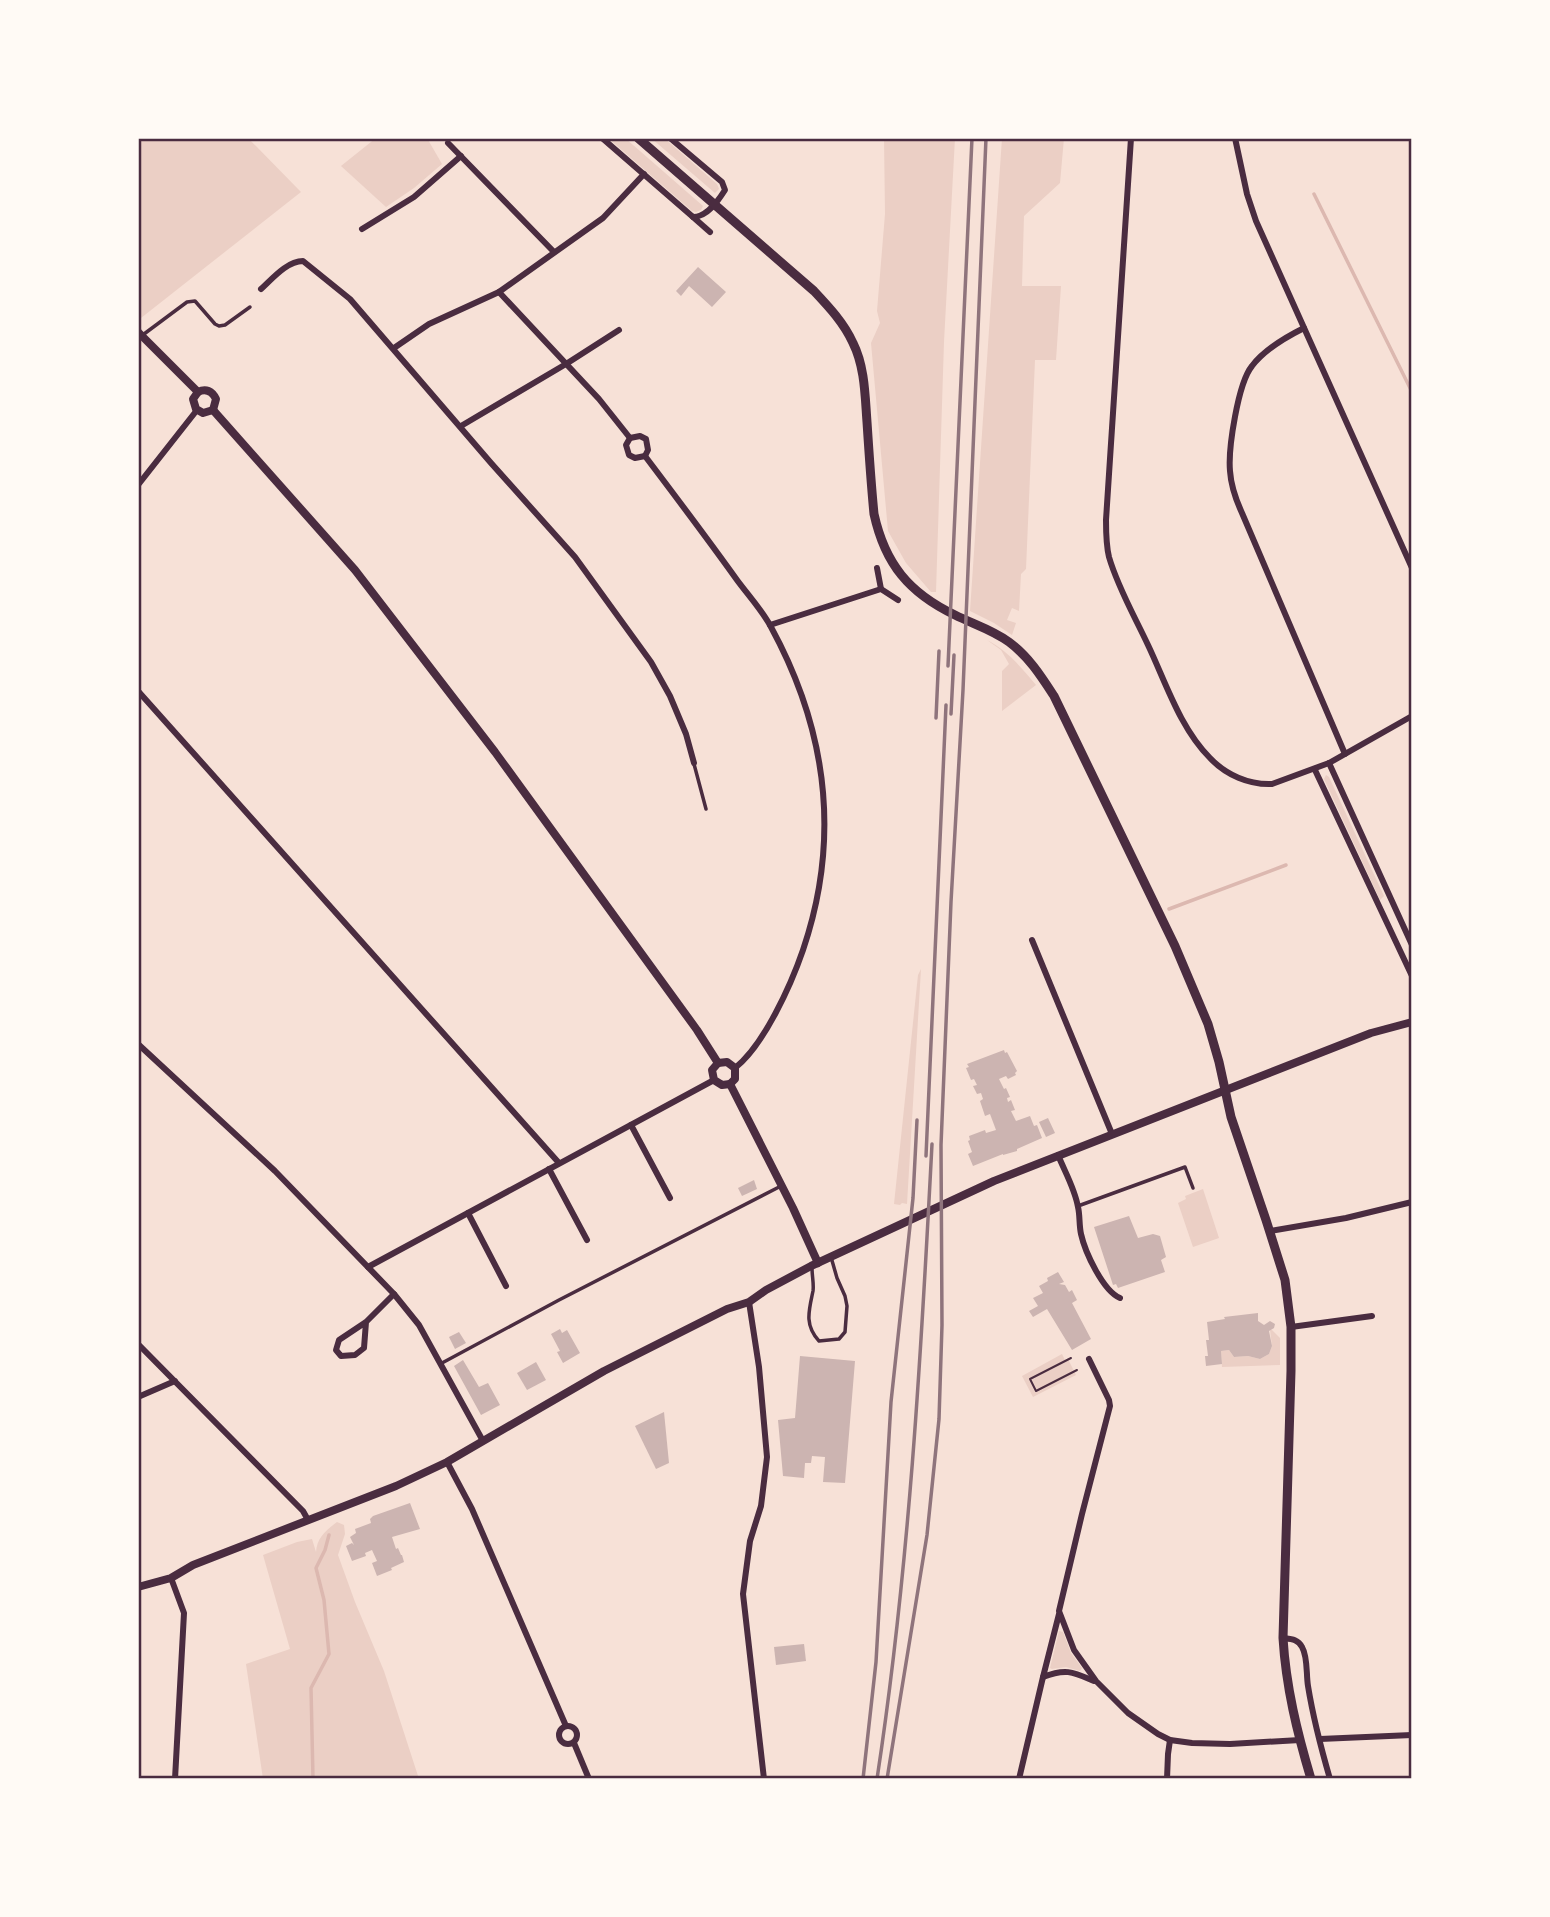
<svg xmlns="http://www.w3.org/2000/svg" width="1550" height="1917" font-family="'PT Serif',serif">
	<style>
		.green { fill: #ebcfc5 }
		.lines { fill: none; stroke-linecap: round; stroke-linejoin: round }
		.stream { stroke: #dcb8b0; stroke-width: 3.5 }
		.building { fill: #ccb4b1 }
		.path { stroke: #4a2c40; stroke-width: 2 }
		.service { stroke: #4a2c40; stroke-width: 3.5 }
		.minor { stroke: #4a2c40; stroke-width: 6 }
		.tertiary { stroke: #4a2c40; stroke-width: 8 }
		.secondary { stroke: #4a2c40; stroke-width: 9 }
		.rail { stroke: #8f747c; stroke-width: 3.5 }
		.neatline { fill: none; stroke: #4a2c40; stroke-width: 2.5 }
	</style>
	<rect width="100%" height="100%" fill="#f7e1d7"/>
	<g class="green">
		<path d="M138 138H248L301 192 141 318 138 316Z"/>
		<path d="M376 138H427L442 164 414 188 386 207 341 166Z"/>
		<path d="M608 138H625L703 206 701 210 696 212 692 211Z"/>
		<path d="M651 138H664L717 184 719 189 715 193Z"/>
		<path d="M884 138H955L944 342 936 592H931L906 563 888 531 871 343 880 323 877 311 885 214Z"/>
		<path d="M1002 138H1064L1060 183 1024 216 1022 286H1061L1056 360H1035L1026 569 1021 574 1019 611 1012 608 1007 620 1016 623 1012 635 994 623 970 611Z"/>
		<path d="M987 640C1008 651 1021 667 1036 685L1002 711V671L1009 664 1001 650Z"/>
		<path d="M1326 775 1329 777 1384 896 1380 900 1324 779Z"/>
		<path d="M921 969 907 1204 902 1203 900 1205 894 1204 918 975Z"/>
		<path d="M1203 1189 1219 1238 1193 1247 1178 1203 1186 1199 1185 1196Z"/>
		<path d="M1270 1330H1272L1280 1338V1365L1222 1367 1221 1351 1229 1350 1234 1357 1248 1356 1260 1359 1269 1354 1272 1346Z"/>
		<path d="M1062 1354 1065 1360 1068 1359 1076 1375 1033 1397 1022 1376Z"/>
		<path d="M337 1522 344 1525 345 1534 338 1555 355 1602 384 1671 419 1779H263L246 1664 290 1649 263 1555 297 1542 312 1539 316 1552C317 1538 325 1531 337 1522Z"/>
		<path d="M1059 1631 1063 1632 1071 1653 1082 1668 1080 1671 1066 1667 1052 1669 1050 1668Z"/>
	</g>
	<g class="lines">
		<g class="stream">
			<path d="M1314 194 1412 392"/>
			<path d="M1169 909 1286 865"/>
			<path d="M313 1779 311 1688 329 1654 324 1600 316 1568 325 1550 329 1535"/>
		</g>
	</g>
	<g class="building">
		<path d="M698 267 726 292 712 307 689 286 681 296 676 291Z"/>
		<path d="M1004 1050 1005 1053 1007 1052 1017 1071 1015 1073 1016 1075 1008 1079 1006 1076 999 1079 1004 1089 1006 1088 1010 1097 1007 1098 1008 1102 1011 1100 1015 1110 1011 1111 1016 1121 1030 1116 1034 1126 1037 1125 1042 1138 1017 1149V1151L1003 1155V1154L973 1166 968 1154 972 1152 968 1141 970 1140 969 1136 985 1130 986 1133 996 1130 990 1114 985 1116 980 1101 983 1099 981 1093 977 1094 973 1086 977 1085 974 1079 971 1080 966 1068 969 1067 967 1064Z"/>
		<path d="M1048 1118 1055 1133 1046 1137 1039 1122Z"/>
		<path d="M754 1180 757 1189 742 1196 738 1188Z"/>
		<path d="M1129 1216 1138 1238 1153 1234 1160 1236 1166 1257 1161 1260 1165 1272 1118 1288 1116 1284 1113 1285 1094 1227Z"/>
		<path d="M1058 1272 1064 1282 1059 1284 1065 1285 1069 1292 1072 1290 1077 1300 1072 1303 1091 1339 1072 1350 1047 1309 1033 1317 1029 1311 1038 1306 1033 1298 1043 1293 1039 1286 1048 1281 1047 1278Z"/>
		<path d="M1258 1313V1321L1264 1325 1270 1321 1275 1324 1274 1328 1269 1331 1272 1346 1269 1354 1260 1359 1248 1356 1234 1357 1229 1350 1221 1351 1222 1364 1206 1366 1205 1356H1208L1206 1340H1209L1207 1322 1225 1319 1224 1317Z"/>
		<path d="M560 1329 562 1333 567 1330 580 1353 563 1363 557 1352 560 1351 551 1334Z"/>
		<path d="M459 1332 466 1343 455 1349 449 1337Z"/>
		<path d="M800 1356 855 1361 845 1483 823 1482 825 1457 812 1456 811 1463H805L804 1478 783 1476 778 1420 795 1418Z"/>
		<path d="M463 1360 479 1387 488 1383 500 1405 481 1415 454 1366Z"/>
		<path d="M536 1362 546 1380 527 1390 517 1373Z"/>
		<path d="M664 1412 669 1463 656 1469 635 1426Z"/>
		<path d="M410 1503 420 1529 392 1537 396 1549 398 1548 401 1555H402L404 1562 391 1568 392 1570 377 1576 372 1563 377 1561 372 1550 365 1553 366 1556 352 1561 346 1546 352 1543 354 1545 350 1537 356 1533 355 1529 371 1523 370 1519 373 1516Z"/>
		<path d="M804 1644 806 1661 776 1665 774 1647Z"/>
	</g>
	<g class="lines">
		<path class="path" d="M1071 1358 1030 1379 1036 1391 1077 1370"/>
		<g class="service">
			<path d="M144 334 187 302 195 301 215 324 219 326 225 325 250 307"/>
			<path d="M694 764 706 809"/>
			<path d="M1078 1206 1185 1167 1193 1188"/>
			<path d="M812 1268C812 1276 814 1284 813 1291 809 1310 804 1325 819 1341L839 1339 845 1332 847 1306 845 1296 837 1278 831 1257"/>
			<path d="M442 1363 559 1300 781 1186"/>
		</g>
		<g class="minor">
			<path d="M602 138 693 217C707 217 718 201 725 190L722 182 670 138"/>
			<path d="M1131 138 1106 520C1106 532 1106 545 1109 557 1118 588 1135 617 1148 645 1166 683 1180 728 1210 758 1226 775 1249 785 1272 784L1329 763 1412 716"/>
			<path d="M1235 138 1247 194 1256 221 1412 568"/>
			<path d="M448 143 554 252"/>
			<path d="M693 217 710 232"/>
			<path d="M362 229 414 197 461 156"/>
			<path d="M261 289C272 279 287 261 303 261L350 299 491 463 575 557 651 662 670 696 686 734 694 763"/>
			<path d="M499 292 599 399 630 438"/>
			<path d="M1304 328C1286 337 1264 350 1252 366 1238 383 1228 449 1230 471 1231 486 1236 500 1242 513L1345 754"/>
			<path d="M394 348 429 324 499 292 603 218 644 174"/>
			<path d="M461 426 566 364 619 330"/>
			<path d="M630 438 626 445 629 455 635 458 645 456"/>
			<path d="M630 438 640 436 646 439 648 450 645 456"/>
			<path d="M645 456C676 497 707 538 737 580 748 595 762 610 771 627 827 730 841 838 803 950 791 985 764 1045 735 1068"/>
			<path d="M138 485 197 410"/>
			<path d="M877 568 881 589"/>
			<path d="M770 625 881 589 898 600"/>
			<path d="M138 691 559 1163"/>
			<path d="M1329 763 1412 945"/>
			<path d="M1315 770 1412 976"/>
			<path d="M1032 940 1112 1134"/>
			<path d="M138 1044 275 1171 394 1294 419 1325 483 1441"/>
			<path d="M631 1125 670 1198"/>
			<path d="M1058 1155C1065 1172 1075 1189 1078 1207 1080 1215 1079 1225 1081 1234 1085 1252 1103 1291 1120 1298"/>
			<path d="M549 1169 587 1240"/>
			<path d="M468 1213 506 1286"/>
			<path d="M1270 1231 1346 1218 1412 1202"/>
			<path d="M368 1267 714 1080"/>
			<path d="M749 1302 759 1367 767 1457 761 1506 750 1541 743 1594 764 1779"/>
			<path d="M366 1322 364 1348 355 1355 341 1356 336 1350 339 1340 366 1322 394 1294"/>
			<path d="M1291 1327 1372 1316"/>
			<path d="M138 1344 303 1511 308 1520"/>
			<path d="M1089 1359 1109 1400 1110 1406 1082 1514 1059 1611 1074 1650 1096 1681 1128 1713 1158 1734 1170 1740 1192 1743 1230 1744 1300 1740"/>
			<path d="M138 1397 175 1381"/>
			<path d="M447 1462 472 1509 566 1726"/>
			<path d="M171 1578 184 1613 175 1779"/>
			<path d="M1059 1614 1043 1677C1066 1668 1073 1672 1094 1681"/>
			<path d="M1283 1638C1291 1639 1298 1639 1302 1647 1308 1657 1306 1674 1308 1686 1313 1717 1321 1748 1330 1779"/>
			<circle cx="568" cy="1735" r="9"/>
			<path d="M1320 1739 1412 1735"/>
			<path d="M574 1743 589 1779"/>
			<path d="M1019 1779 1043 1677"/>
			<path d="M1167 1779 1168 1754 1170 1740"/>
		</g>
		<g class="tertiary">
			<path d="M138 332 198 392"/>
			<path d="M198 392 193 399 196 409 203 413 213 410"/>
			<path d="M198 392C206 388 212 391 216 399L213 410"/>
			<path d="M213 410 355 570 495 752 697 1030 718 1063"/>
			<path d="M718 1063 727 1062 735 1068V1079L730 1084"/>
			<path d="M718 1063 712 1070 714 1080 722 1085 730 1084"/>
			<path d="M730 1084 793 1208 818 1263"/>
			<path d="M138 1587 171 1578 193 1565 396 1486 447 1462 604 1371 727 1309 749 1302 766 1290 811 1266 994 1181 1371 1033 1412 1022"/>
		</g>
		<path class="secondary" d="M638 138 814 291C829 307 844 323 853 343 865 367 865 396 867 422 869 453 871 483 874 514 885 564 909 593 955 615 973 624 993 630 1009 642 1029 657 1041 676 1054 696L1175 946 1208 1024 1219 1062 1231 1117 1266 1220 1285 1280 1291 1327V1371L1283 1638C1286 1687 1297 1732 1311 1779"/>
		<g class="rail">
			<path d="M948 666 972 138"/>
			<path d="M951 714 954 655"/>
			<path d="M936 718 939 651"/>
			<path d="M926 1156 946 705"/>
			<path d="M863 1779 876 1662 891 1402 913 1198 917 1120"/>
			<path d="M877 1779C909 1569 921 1357 932 1144"/>
			<path d="M887 1779 927 1535 939 1419 942 1325 941 1145 951 902 963 690 986 138"/>
		</g>
	</g>
	<rect width="1550" height="1917" fill="none" stroke="#fffaf5" stroke-width="280"/>
	<rect x="140" y="140" width="1270" height="1637" class="neatline"/>
</svg>
